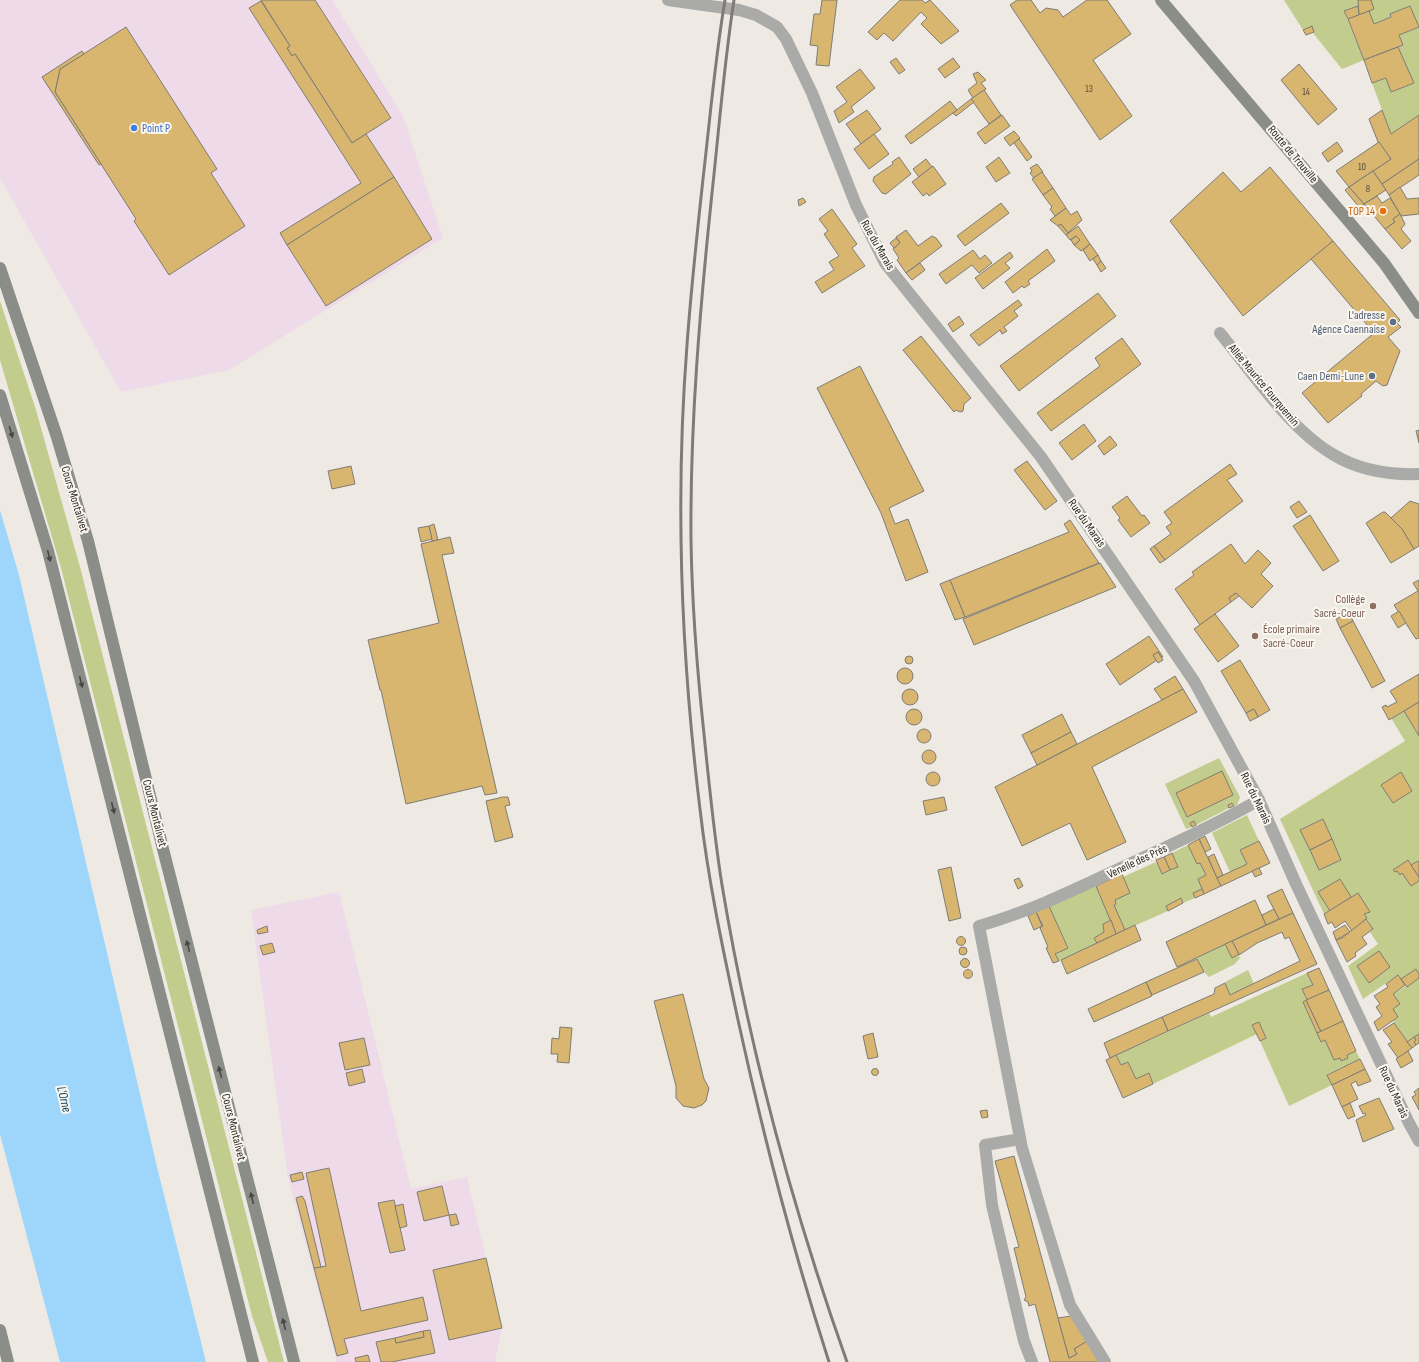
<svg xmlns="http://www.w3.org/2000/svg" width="1419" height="1362" font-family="'Sofia Sans Condensed',sans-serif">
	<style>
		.industrial { fill: #eedae9 }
		.green { fill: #c2cc8d; fill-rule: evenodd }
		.water { fill: #9dd6fa }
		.building { fill: #d8b670; stroke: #7f7c75 }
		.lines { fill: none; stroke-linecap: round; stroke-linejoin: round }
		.street { stroke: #aaaba8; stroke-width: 12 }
		.secondary { stroke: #8b8d88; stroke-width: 12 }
		.rail { stroke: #7f7c78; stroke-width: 3 }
		.oneway { fill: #484744 }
		.shop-dot { fill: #3f7fe0; stroke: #fbf7f0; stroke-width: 1.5 }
		.food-dot { fill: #e8710a; stroke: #fbf7f0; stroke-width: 1.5 }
		.service-dot { fill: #5c6f8a; stroke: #fbf7f0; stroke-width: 1.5 }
		.education-dot { fill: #8d6e63; stroke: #fbf7f0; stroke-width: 1.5 }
		.labels { text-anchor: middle; stroke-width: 4; stroke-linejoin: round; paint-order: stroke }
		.number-label { font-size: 10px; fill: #564c39 }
		.shop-label { font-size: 12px; fill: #366cbe; stroke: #fbf7f0; text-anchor: start }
		.street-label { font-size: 12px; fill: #2b2927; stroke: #fbf7f0 }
		.food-label { font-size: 12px; fill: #c56008; stroke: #fbf7f0; text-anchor: end }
		.service-label { font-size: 12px; fill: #4e5e75; stroke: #fbf7f0; text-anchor: end }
		.education-label { font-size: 12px; fill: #785e54; stroke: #fbf7f0; text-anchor: end }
		.water-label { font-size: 13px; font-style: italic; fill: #003e5b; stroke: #fbf7f0 }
	</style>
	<rect width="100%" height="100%" fill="#eeeae3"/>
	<g class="industrial">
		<path d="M0 0H332L403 116 443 238 229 370 121 392 0 178Z"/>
		<path d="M339 892 411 1189 467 1177 502 1327 495 1362H337L288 1177 251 910Z"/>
	</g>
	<g class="green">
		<path d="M1284 0H1358V6L1344 11 1364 60 1342 69 1313 33 1314 32 1312 27 1303 30Z"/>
		<path d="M1370 0H1419V115L1391 134 1372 83 1386 78 1391 92 1414 83 1398 47 1403 45 1399 35 1419 27 1410 6 1390 14 1391 17 1374 24 1369 11 1374 8Z"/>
		<path d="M0 301 36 410 80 567 284 1362H268L252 1316 61 568 0 360Z"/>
		<path d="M1404 711 1419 736V862L1418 861 1411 865 1393 870 1395 872 1397 871 1400 874 1402 873 1411 886 1419 881V974L1416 969 1401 979 1398 975 1363 999 1348 966 1378 944 1370 932 1373 929 1364 914 1369 912 1351 897 1340 879 1319 892 1330 911 1324 914 1280 819 1405 741 1391 718ZM1323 819 1341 860 1319 870 1301 829Z"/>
		<path d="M1219 758 1240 797 1237 805 1234 806 1232 803 1228 805 1229 808 1196 825 1194 821 1190 823 1192 827 1186 829 1165 784ZM1222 772 1233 795 1187 817 1176 793Z"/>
		<path d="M1247 815 1259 841 1240 850 1247 864 1230 872 1212 833Z"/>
		<path d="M1188 845 1197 864 1200 863 1206 875 1198 879 1202 889 1193 893 1195 898 1183 903 1181 898 1166 906 1168 911 1125 930 1114 905 1116 904 1115 900 1130 893 1123 877 1156 862 1162 874 1178 867 1172 853Z"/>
		<path d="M1096 886 1111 920 1103 924 1104 932 1094 938 1097 943 1059 961 1055 954 1068 947 1049 906Z"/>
		<path d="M1225 944 1232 957 1238 954 1240 958 1235 964 1209 977 1204 972 1197 958Z"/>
		<path d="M1248 970 1254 984 1230 995 1225 982Z"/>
		<path d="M1307 973 1313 985 1302 989 1306 1000 1303 1002 1321 1042 1325 1040 1334 1060 1340 1058 1341 1061 1347 1055 1356 1051 1360 1059 1327 1074 1332 1085 1289 1106 1260 1041 1266 1037 1259 1022 1253 1025 1257 1034 1153 1084 1149 1074 1136 1079 1128 1062 1121 1065 1116 1055 1209 1013 1211 1017Z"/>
		<path d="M1419 978V1034L1407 1042 1393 1021 1398 1017 1393 1009 1400 1004 1393 994Z"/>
	</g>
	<path class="water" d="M0 510 19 575 157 1167 206 1362H60L0 1134Z"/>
	<g class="building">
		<path d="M261 0H315L391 118 352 143 295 54 292 56 287 48 290 46Z"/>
		<path d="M822 0H837L829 66 816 65 818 46 810 45 814 14H820Z"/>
		<path d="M900 0H922L925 3 930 0 959 31 941 44 921 24 927 18 921 12 893 41 884 33 877 40 868 32Z"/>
		<path d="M1017 0H1031L1040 13 1046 8 1058 10 1063 17 1087 0H1107L1131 34 1093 60 1132 116 1100 140 1010 5Z"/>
		<path d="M1358 0H1371L1374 9 1359 15Z"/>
		<path d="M261 1 290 46 287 48 292 56 295 54 352 143 366 134 394 177 287 245 280 233 361 183 249 8Z"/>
		<path d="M1358 6 1359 15 1348 19 1344 11Z"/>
		<path d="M1410 6 1419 27 1399 35 1403 45 1364 60 1348 19 1369 11 1374 24 1391 17 1390 14Z"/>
		<path d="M1312 26 1314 32 1306 35 1303 30Z"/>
		<path d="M126 27 217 169 211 173 245 226 169 275 134 221 136 219 55 92 60 69Z"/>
		<path d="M1398 47 1414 83 1391 92 1386 78 1372 83 1364 60Z"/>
		<path d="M82 51 84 54 60 69 55 92 101 164 99 165 42 77Z"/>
		<path d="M896 58 905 70 899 74 890 62Z"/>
		<path d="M953 58 960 67 945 78 938 69Z"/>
		<path d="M1299 64 1337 109 1318 125 1281 80Z"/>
		<path d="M860 69 875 88 851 107 854 112 839 123 834 111 847 102 836 87Z"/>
		<path d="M978 72 986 80 981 83 986 89 973 98 968 90 977 83 973 74Z"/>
		<path d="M984 90 1001 115 989 124 971 99Z"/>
		<path d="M971 99 974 102 956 116 953 113Z"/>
		<path d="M950 101 957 110 911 144 905 136Z"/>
		<path d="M867 110 881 129 861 144 846 124Z"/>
		<path d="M1382 110 1391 134 1419 115V159L1382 184 1373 171 1391 159 1378 142 1369 119Z"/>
		<path d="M1002 115 1010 126 985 144 977 133Z"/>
		<path d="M1014 131 1020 138 1010 146 1004 138Z"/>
		<path d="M874 134 889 154 869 169 854 149Z"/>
		<path d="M1019 139 1032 157 1027 161 1014 143Z"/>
		<path d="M1337 142 1343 151 1328 162 1322 153Z"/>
		<path d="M1379 142 1391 159 1349 187 1336 171Z"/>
		<path d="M899 157 911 174 886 194 882 193 873 181 874 177 893 164 892 162Z"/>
		<path d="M999 157 1010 173 996 182 986 167Z"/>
		<path d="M926 159 932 167 919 177 913 169Z"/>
		<path d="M1419 159V175L1389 195 1382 184Z"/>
		<path d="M1037 164 1043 172 1034 178 1030 173 1032 171 1030 168Z"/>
		<path d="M933 166 946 184 929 196 927 193 923 196 912 182Z"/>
		<path d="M1270 167 1333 241 1243 316 1170 221 1223 172 1241 192Z"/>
		<path d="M1373 171 1386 190 1364 204 1349 187Z"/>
		<path d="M1042 172 1053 188 1043 195 1032 179Z"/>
		<path d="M394 177 432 239 326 306 287 245Z"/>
		<path d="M1349 187 1364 204 1359 207 1345 190Z"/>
		<path d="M1400 187 1407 199 1419 198V214L1401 216 1389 195Z"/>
		<path d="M1053 188 1066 208 1055 216 1050 209 1052 207 1043 195Z"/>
		<path d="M1377 196 1382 203 1390 198 1400 214 1393 219 1395 222 1385 229 1364 204Z"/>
		<path d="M803 198 806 202 799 206 798 200Z"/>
		<path d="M1001 203 1009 213 965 246 957 236Z"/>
		<path d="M1066 208 1071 215 1077 211 1082 220 1068 233 1061 224 1058 226 1050 220Z"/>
		<path d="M832 209 857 244 852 248 865 266 822 293 815 282 834 270 829 262 839 256 824 234 828 231 819 219Z"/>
		<path d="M1400 214 1405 224 1401 229 1411 241 1402 249 1385 229 1395 222 1393 219Z"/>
		<path d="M1061 224 1068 233 1066 235 1058 226Z"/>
		<path d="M1078 226 1090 244 1081 251 1074 245 1080 240 1076 236 1070 240 1066 235Z"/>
		<path d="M906 230 918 246 932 236 936 238 942 246 906 273 897 260 899 258 893 249 900 243 896 237Z"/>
		<path d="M1076 236 1080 240 1074 245 1071 240Z"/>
		<path d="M896 238 900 243 894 248 890 243Z"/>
		<path d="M1333 241 1400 320 1397 323 1401 327 1388 337 1400 351 1387 385 1383 386 1376 381 1361 394 1362 396 1328 423 1302 393 1374 333 1311 259Z"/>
		<path d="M1090 244 1098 255 1090 261 1083 250Z"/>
		<path d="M1047 249 1055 261 1028 281 1030 284 1024 288 1022 286 1013 293 1005 282Z"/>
		<path d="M973 250 980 259 985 255 992 263 979 273 972 265 946 284 939 274Z"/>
		<path d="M1010 252 1013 257 1005 263 1010 268 983 289 975 278Z"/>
		<path d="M1098 255 1101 261 1097 265 1093 259Z"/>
		<path d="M1101 261 1106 268 1101 272 1097 265Z"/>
		<path d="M920 263 925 270 912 280 906 273Z"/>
		<path d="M1098 293 1116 316 1019 391 1000 366Z"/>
		<path d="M1018 300 1022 305 1014 311 1018 316 1004 327 1007 331 1002 334 1000 330 979 346 970 335Z"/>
		<path d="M959 316 964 324 953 332 948 324Z"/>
		<path d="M921 336 971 398 964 404 963 411 960 412 956 410 954 412 903 350Z"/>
		<path d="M1122 338 1141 364 1051 431 1037 413 1100 366 1095 358Z"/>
		<path d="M860 366 924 491 889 508 895 524 908 519 928 572 906 581 881 513 817 388Z"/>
		<path d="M1084 424 1096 441 1072 460 1059 443Z"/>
		<path d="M1419 430V443L1416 431Z"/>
		<path d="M1110 436 1117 445 1104 455 1098 446Z"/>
		<path d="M1027 461 1057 501 1045 510 1014 470Z"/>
		<path d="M1230 464 1237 474 1227 480 1243 501 1165 560 1154 546 1171 534 1166 527 1172 523 1164 512Z"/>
		<path d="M351 466 355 484 332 489 328 471Z"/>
		<path d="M1127 496 1142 516 1144 515 1150 523 1131 537 1118 520 1120 518 1112 507Z"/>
		<path d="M1299 501 1307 512 1297 518 1290 507Z"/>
		<path d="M1410 501 1419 504V546L1414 549 1402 529 1391 518Z"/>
		<path d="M1383 512H1385L1402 529 1414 549 1391 563 1366 523Z"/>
		<path d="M1310 515 1339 561 1323 571 1293 526Z"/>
		<path d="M1070 520 1099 563 965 617 950 580 1069 532 1064 524Z"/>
		<path d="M434 524 438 540 432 541 429 526Z"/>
		<path d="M429 526 432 539 421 542 418 528Z"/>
		<path d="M450 537 454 553 442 555 497 793 485 795 482 786 406 804 381 690H380L368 640 439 623 421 544Z"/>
		<path d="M1231 544 1245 564 1258 550 1271 563 1261 574 1273 586 1252 608 1236 593 1229 598 1231 602 1200 625 1175 589 1194 575 1192 572Z"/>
		<path d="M1154 546 1165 560 1160 563 1150 549Z"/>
		<path d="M1100 563 1116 587 974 645 963 619Z"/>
		<path d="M950 580 965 617 955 620 940 584Z"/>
		<path d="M1419 580V638L1416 639 1394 605 1418 591 1413 583Z"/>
		<path d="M1236 593 1239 596 1231 602 1229 598Z"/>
		<path d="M1399 611 1406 623 1398 628 1391 616Z"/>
		<path d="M1349 613 1353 621 1340 628 1336 619Z"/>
		<path d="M1215 614 1239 646 1218 662 1194 629Z"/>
		<path d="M1353 621 1385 681 1372 688 1340 628Z"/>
		<path d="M1149 636 1163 657H1161L1158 652 1153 655 1157 660 1120 685 1106 664Z"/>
		<path d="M1158 652 1163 660 1158 663 1153 655Z"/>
		<circle cx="909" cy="660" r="4"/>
		<path d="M1240 660 1270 710 1258 717 1254 709 1246 713 1221 671Z"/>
		<circle cx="905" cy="676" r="8"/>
		<path d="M1419 674V702L1389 720 1382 707 1386 705 1387 707 1397 702 1390 691Z"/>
		<path d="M1175 676 1183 689 1162 700 1154 689Z"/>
		<circle cx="910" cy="697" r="8"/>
		<path d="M1183 689 1197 712 1092 767 1126 842 1087 860 1070 823 1022 846 995 787Z"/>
		<path d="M1419 702V736L1404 711Z"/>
		<circle cx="914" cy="717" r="8"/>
		<path d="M1254 709 1258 717 1250 721 1246 713Z"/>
		<path d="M1062 714 1071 732 1031 753 1022 735Z"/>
		<circle cx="924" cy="736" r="7"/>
		<path d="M1071 732 1077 744 1037 765 1031 753Z"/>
		<circle cx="929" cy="757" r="7"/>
		<path d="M1222 771 1233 795 1187 817 1176 793Z"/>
		<path d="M1401 772 1412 791 1393 803 1381 785Z"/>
		<circle cx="933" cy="779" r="7"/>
		<path d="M503 797H508L510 805 505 806 513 837 495 842 486 801Z"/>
		<path d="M944 797 947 810 926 815 923 801Z"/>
		<path d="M1232 803 1234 806 1229 808 1228 805Z"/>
		<path d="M1323 819 1332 839 1310 850 1300 830Z"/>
		<path d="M1194 821 1196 825 1192 827 1190 823Z"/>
		<path d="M1205 836 1211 849 1205 852 1199 839Z"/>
		<path d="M1199 839 1221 886 1204 894 1198 879 1206 875 1200 863 1197 864 1188 845Z"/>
		<path d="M1332 839 1341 860 1319 870 1310 850Z"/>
		<path d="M1259 841 1270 863 1221 886 1217 878 1247 864 1240 850Z"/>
		<path d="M1172 853 1178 867 1170 870 1164 857Z"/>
		<path d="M1214 854 1223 875 1217 878 1208 857Z"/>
		<path d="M1164 857 1170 870 1162 874 1156 860Z"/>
		<path d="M1408 860 1419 877V881L1411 886 1402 873 1400 875 1397 871 1395 872 1393 870Z"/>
		<path d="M1418 861 1419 862V877L1411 865Z"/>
		<path d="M951 867 961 918 949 921 938 870Z"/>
		<path d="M1259 868 1262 874 1255 877 1252 871Z"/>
		<path d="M1122 874 1130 893 1115 900 1116 904 1114 905 1125 930 1116 934 1096 886Z"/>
		<path d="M1019 878 1023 886 1018 889 1014 880Z"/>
		<path d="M1340 879 1351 897 1330 911 1318 892Z"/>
		<path d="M1202 889 1204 894 1195 898 1193 893Z"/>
		<path d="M1282 889 1293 913 1279 919 1267 896Z"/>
		<path d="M1358 893 1370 912 1364 914 1367 918 1352 931 1345 921 1335 928 1332 922 1328 924 1324 914Z"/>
		<path d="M1181 898 1183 903 1168 911 1166 906Z"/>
		<path d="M1255 900 1266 925 1177 967 1166 942Z"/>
		<path d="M1049 906 1068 948 1055 954 1059 961 1053 963 1046 948 1048 947 1040 928 1043 926 1036 912Z"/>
		<path d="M1274 909 1279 919 1266 925 1262 915Z"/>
		<path d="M1036 912 1042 926 1034 930 1028 916Z"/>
		<path d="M1293 913 1317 964 1168 1031 1162 1017 1214 994 1215 988 1225 983 1230 995 1300 961 1289 937 1285 939 1282 932 1257 943 1239 955 1232 941Z"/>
		<path d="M1366 919 1373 929 1362 937 1367 944 1355 953 1356 956 1347 962 1336 940 1342 938Z"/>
		<path d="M1111 920 1116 934 1097 943 1094 938 1104 932 1103 924Z"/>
		<path d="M1135 925 1141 940 1067 974 1061 960Z"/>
		<path d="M1345 925 1350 932 1336 940 1333 932Z"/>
		<path d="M267 926 268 932 258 934 257 930Z"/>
		<circle cx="961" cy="941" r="4.5"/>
		<path d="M1232 941 1239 954 1232 958 1225 944Z"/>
		<path d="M272 943 275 952 263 955 260 946Z"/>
		<circle cx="963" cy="951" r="4"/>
		<path d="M1379 951 1390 967 1369 983 1357 966Z"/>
		<circle cx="965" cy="963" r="4.5"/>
		<path d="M1197 959 1204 972 1152 995 1146 982Z"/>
		<path d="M1319 968 1329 990 1307 1000 1302 989 1313 985 1307 973Z"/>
		<path d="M1416 969 1419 974V978L1407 987 1401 979Z"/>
		<circle cx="968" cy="974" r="4.5"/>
		<path d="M1398 975 1405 985 1393 994 1400 1004 1393 1009 1398 1017 1378 1031 1374 1022 1382 1016 1376 1007 1380 1004 1374 996 1388 987 1386 984Z"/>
		<path d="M1146 982 1152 996 1094 1022 1088 1009Z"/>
		<path d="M1329 990 1343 1021 1321 1032 1306 1000Z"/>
		<path d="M683 994 704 1079 709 1088 706 1101 702 1105 694 1108 683 1106 676 1098V1086L654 1001Z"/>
		<path d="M1306 1000 1321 1032 1317 1033 1303 1002Z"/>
		<path d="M1162 1017 1168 1031 1110 1058 1104 1043Z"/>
		<path d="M1343 1021 1356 1051 1347 1055 1348 1058 1341 1061 1340 1058 1334 1060 1325 1040 1321 1042 1317 1033Z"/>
		<path d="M1259 1022 1266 1038 1260 1041 1252 1025Z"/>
		<path d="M1394 1023 1412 1048 1398 1058 1388 1044 1392 1042 1383 1030Z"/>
		<path d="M560 1027 572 1028 569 1063 557 1062 558 1054H551L552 1038 559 1039Z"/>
		<path d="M873 1033 878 1057 868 1059 863 1036Z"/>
		<path d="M1419 1034V1043L1416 1045 1414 1042 1416 1040 1414 1037Z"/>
		<path d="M1414 1037 1416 1040 1414 1042 1416 1045 1412 1048 1407 1042Z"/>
		<path d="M364 1038 370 1065 345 1070 339 1043Z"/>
		<path d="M1408 1051 1413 1061 1401 1068 1396 1059Z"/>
		<path d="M1116 1055 1121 1065 1128 1062 1136 1079 1149 1073 1153 1084 1123 1098 1106 1060Z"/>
		<path d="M1360 1059 1365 1069 1332 1085 1327 1075Z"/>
		<circle cx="875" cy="1072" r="3.5"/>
		<path d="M362 1069 365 1082 349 1086 346 1073Z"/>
		<path d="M1365 1069 1371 1081 1358 1086 1356 1081 1351 1084 1358 1099 1342 1107 1332 1085Z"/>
		<path d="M1419 1088V1110L1412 1097 1416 1095 1414 1092Z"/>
		<path d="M1379 1098 1394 1129 1363 1142 1356 1120 1366 1115 1365 1113 1363 1114 1359 1106Z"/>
		<path d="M1350 1103 1355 1116 1348 1119 1342 1107Z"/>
		<path d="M987 1110 988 1117 982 1118 980 1111Z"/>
		<path d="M1014 1156 1069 1358 1077 1354 1074 1349 1087 1341 1099 1362H1050L1035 1304 1029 1306 1028 1302 1024 1300 1026 1297 1014 1248 1019 1247 995 1161Z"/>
		<path d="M329 1168 361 1311 423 1297 428 1320 344 1339 348 1353 337 1356 314 1268 326 1266 306 1173Z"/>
		<path d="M302 1172 304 1179 292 1182 290 1175Z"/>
		<path d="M442 1186 449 1215 424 1221 417 1192Z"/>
		<path d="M302 1196 305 1201 321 1267 314 1268 296 1198Z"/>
		<path d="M394 1200 405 1250 390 1253 378 1203Z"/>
		<path d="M403 1204 407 1226 400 1228 395 1206Z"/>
		<path d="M456 1214 459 1224 451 1226 449 1215Z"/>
		<path d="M486 1258 502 1328 449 1340 433 1270Z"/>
		<path d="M1071 1316 1087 1341 1074 1349 1077 1354 1069 1358 1058 1318Z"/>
		<path d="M430 1330 435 1353 392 1362H381L376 1342 395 1338 396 1343 424 1337 423 1331Z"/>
		<path d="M423 1331 424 1337 396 1343 395 1338Z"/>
		<path d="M368 1355 370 1362H356L355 1358Z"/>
	</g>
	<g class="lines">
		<g class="street">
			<path d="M668 0 739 10 756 15 777 27 786 39 812 93 856 205 885 263 1041 457 1194 681 1259 800 1296 884 1409 1123 1419 1141"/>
			<path d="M1220 333C1252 372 1290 430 1334 455 1359 470 1390 475 1419 474"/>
			<path d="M1020 1139 985 1145 992 1205 1024 1341 1032 1362"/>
			<path d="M1105 1362 1070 1305 1022 1148 979 926C1029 912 1076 889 1123 867 1169 846 1215 825 1259 800"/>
		</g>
		<g class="secondary">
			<path d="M1161 0 1384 263 1419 313"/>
			<path d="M0 268 56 434 88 541 162 845 294 1362"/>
			<path d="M0 395 48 551 253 1362"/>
			<path d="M0 1330 8 1362"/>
		</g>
		<g class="rail">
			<path d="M725 0C715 59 710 119 703 179 697 234 691 289 687 345 675 499 681 655 700 809 708 880 723 950 738 1020 763 1135 793 1250 829 1362"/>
			<path d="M734 0C724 64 719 129 712 193 700 308 690 424 691 540 692 605 697 669 704 734 709 784 714 835 722 885 749 1047 792 1207 847 1362"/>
		</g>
	</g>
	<defs><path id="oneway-solid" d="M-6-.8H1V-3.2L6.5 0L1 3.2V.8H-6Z"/></defs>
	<g class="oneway">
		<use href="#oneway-solid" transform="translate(11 432) rotate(73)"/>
		<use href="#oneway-solid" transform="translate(49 556) rotate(76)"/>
		<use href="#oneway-solid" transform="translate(81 682) rotate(76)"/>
		<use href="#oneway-solid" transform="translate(113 808) rotate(76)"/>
		<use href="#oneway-solid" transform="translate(188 946) rotate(-104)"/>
		<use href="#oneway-solid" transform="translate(220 1072) rotate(-104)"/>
		<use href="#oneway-solid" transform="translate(252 1198) rotate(-104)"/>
		<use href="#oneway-solid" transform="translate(284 1324) rotate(-104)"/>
	</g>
	<circle class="shop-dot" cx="134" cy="128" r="4"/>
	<circle class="food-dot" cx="1383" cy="211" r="4"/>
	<g class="service-dot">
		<circle cx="1393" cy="322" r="4"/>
		<circle cx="1372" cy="376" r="4"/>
	</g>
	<g class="education-dot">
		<circle cx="1373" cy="606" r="4"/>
		<circle cx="1255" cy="636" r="4"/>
	</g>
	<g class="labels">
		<g class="number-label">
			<text x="1089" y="92">13</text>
			<text x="1306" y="95">14</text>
			<text x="1362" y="170">10</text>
			<text x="1368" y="192">8</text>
		</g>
		<g class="shop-label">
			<text x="142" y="132">Point P</text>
		</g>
		<g class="street-label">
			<text transform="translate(1293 154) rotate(50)" y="4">Route de Trouville</text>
			<text transform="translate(878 245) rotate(60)" y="4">Rue du Marais</text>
			<text transform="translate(1264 385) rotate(50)" y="4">Allée Maurice Fourquemin</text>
			<text transform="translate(75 499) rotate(73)" y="4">Cours Montalivet</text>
			<text transform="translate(1087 523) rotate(55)" y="4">Rue du Marais</text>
			<text transform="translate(1256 798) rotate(64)" y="4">Rue du Marais</text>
			<text transform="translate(155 813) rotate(76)" y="4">Cours Montalivet</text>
			<text transform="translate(1137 861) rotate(-25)" y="4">Venelle des Prés</text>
			<text transform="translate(1394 1092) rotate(65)" y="4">Rue du Marais</text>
			<text transform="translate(234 1127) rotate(76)" y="4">Cours Montalivet</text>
		</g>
		<g class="food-label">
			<text x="1375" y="215">TOP 14</text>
		</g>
		<g class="service-label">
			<text x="1385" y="319">L'adresse<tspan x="1385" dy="14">Agence Caennaise</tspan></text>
			<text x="1364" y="380">Caen Demi-Lune</text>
		</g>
		<g class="education-label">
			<text x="1365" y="603">Collège<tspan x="1365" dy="14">Sacré-Coeur</tspan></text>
			<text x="1263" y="633" text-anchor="start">École primaire<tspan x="1263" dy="14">Sacré-Coeur</tspan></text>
		</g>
		<g class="water-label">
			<text transform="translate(65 1099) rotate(76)" y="5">L'Orne</text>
		</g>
	</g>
</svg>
